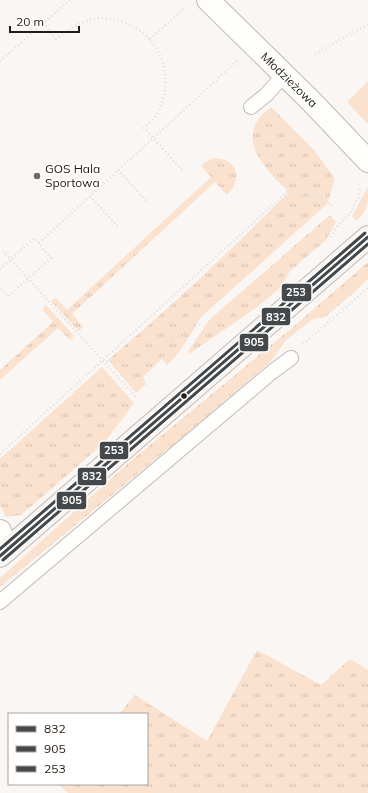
<svg xmlns="http://www.w3.org/2000/svg" width="368" height="793" font-family="Mulish,sans-serif">
	<style>
		.grass { fill: url(#grass-tufts) }
		.garden { fill: #fae2cf }
		.lines { fill: none; stroke-linecap: round; stroke-linejoin: round }
		.service-casing { stroke: #c1bbb7; stroke-width: 16 }
		.minor-casing { stroke: #c1bbb7; stroke-width: 24 }
		.secondary-casing { stroke: #c1bbb7; stroke-width: 24 }
		.path { stroke: #e0dede; stroke-width: 2.5; stroke-dasharray: 1 3; stroke-linecap: butt }
		.service { stroke: #fefefd; stroke-width: 14 }
		.minor { stroke: #fefefd; stroke-width: 22 }
		.secondary { stroke: #f8f4f1; stroke-width: 22 }
		.bus-1-casing { stroke: #fff; stroke-width: 6 }
		.bus-2-casing { stroke: #fff; stroke-width: 6 }
		.bus-3-casing { stroke: #fff; stroke-width: 6 }
		.bus-1 { stroke: #45484a; stroke-width: 3 }
		.bus-2 { stroke: #45484a; stroke-width: 3 }
		.bus-3 { stroke: #45484a; stroke-width: 3 }
		.poi-dot { fill: #6f6862; stroke: #fff; stroke-width: 1.5 }
		.bus-dot { fill: #241b13; stroke: #fff; stroke-width: 1.5 }
		.labels { text-anchor: middle; stroke-width: 4; stroke-linejoin: round; paint-order: stroke }
		.street-label { font-size: 12px; fill: #241b13; stroke: #fff }
		.poi-label { font-size: 12px; fill: #241b13; stroke: #fff; text-anchor: start }
		.line-badge { stroke: #fff; stroke-width: 1.5 }
		.badge-label { font-size: 11px; text-anchor: middle; font-weight: bold; fill: #fff }
	</style>
	<defs>
		<pattern id="grass-tufts" width="24" height="20" patternUnits="userSpaceOnUse"><rect width="24" height="20" fill="#fae2cf"/><path d="M3 7l-1-3M5 7V3M7 7l1-3M15 17l-1-3M17 17v-4M19 17l1-3" fill="none" stroke="#d6c1b1"/></pattern>
	</defs>
	<rect width="100%" height="100%" fill="#f9f6f4"/>
	<g class="grass">
		<path d="M271 107 314 150 335 179 327 204 200 318C190 334 181 353 167 365L162 359 143 377 146 384 136 393 108 360C171 307 231 250 289 192 273 176 244 152 255 125 258 118 265 112 271 107Z"/>
		<path d="M216 158C220 159 225 159 229 162 241 171 236 187 227 195L215 182 72 314 83 327 79 331 51 301 56 298 67 310 211 177 201 165 209 160Z"/>
		<path d="M330 215 336 222 326 240 290 271 281 287 260 305 189 354 188 352 209 320Z"/>
		<path d="M368 262V279L352 294 325 317 313 319 286 340 271 361 191 430 0 587V578L132 460 292 328Z"/>
		<path d="M46 305 74 336 70 340 58 328 0 380V370L53 322 42 309Z"/>
		<path d="M102 367 134 403 104 443 21 515 6 517 0 506V459Z"/>
		<path d="M257 650 321 685 350 659 368 670V793H68L59 785 147 784V714H119L135 695 207 741Z"/>
	</g>
	<g class="garden">
		<path d="M368 81V124L347 102Z"/>
		<path d="M368 187C368 203 368 211 356 221L352 216Z"/>
	</g>
	<g class="lines">
		<defs>
			<g id="service">
				<path d="M251 107 266 95 283 76"/>
				<path d="M0 602 272 372 291 358"/>
			</g>
			<g id="minor">
				<path d="M208 0 311 101 368 161"/>
				<path d="M0 531 7 550"/>
			</g>
			<path id="secondary" d="M0 556 368 237"/>
		</defs>
		<use href="#service" class="service-casing"/>
		<use href="#minor" class="minor-casing"/>
		<use href="#secondary" class="secondary-casing"/>
		<g class="path">
			<path d="M43 23 56 39C67 31 77 23 90 20 100 17 111 18 120 21 159 33 177 75 158 112 155 118 149 123 144 128L182 170"/>
			<path d="M150 39 185 8"/>
			<path d="M315 54 368 24"/>
			<path d="M0 61 70 0"/>
			<path d="M118 170 147 202"/>
			<path d="M90 196 119 228"/>
			<path d="M331 237 339 224 350 214 359 195 360 187"/>
			<path d="M39 243 237 61"/>
			<path d="M3 251 137 398"/>
			<path d="M0 269 34 238 51 258 8 297 0 288"/>
			<path d="M303 344 368 288"/>
			<path d="M103 361 119 362 151 351 202 323"/>
			<path d="M0 454 287 192 323 199 332 206"/>
		</g>
		<use href="#service" class="service"/>
		<use href="#minor" class="minor"/>
		<use href="#secondary" class="secondary"/>
		<defs>
			<path id="bus-1" d="M0 556 368 237"/>
			<path id="bus-2" d="M3 560 368 244"/>
			<path id="bus-3" d="M0 549 365 233"/>
		</defs>
		<use href="#bus-1" class="bus-1-casing"/>
		<use href="#bus-2" class="bus-2-casing"/>
		<use href="#bus-3" class="bus-3-casing"/>
		<use href="#bus-1" class="bus-1"/>
		<use href="#bus-2" class="bus-2"/>
		<use href="#bus-3" class="bus-3"/>
	</g>
	<circle class="poi-dot" cx="37" cy="176" r="4"/>
	<circle class="bus-dot" cx="184" cy="396" r="3.5"/>
	<g class="labels">
		<g class="street-label">
			<text transform="translate(289 80) rotate(44)" y="4">Młodzieżowa</text>
		</g>
		<g class="poi-label">
			<text x="45" y="173">GOS Hala<tspan x="45" dy="14">Sportowa</tspan></text>
		</g>
	</g>
	<g class="line-badge">
		<rect x="281" y="283" width="31" height="19" rx="4" fill="#45484a"/>
		<rect x="261" y="307" width="30" height="19" rx="4" fill="#45484a"/>
		<rect x="239" y="333" width="30" height="19" rx="4" fill="#45484a"/>
		<rect x="99" y="441" width="30" height="19" rx="4" fill="#45484a"/>
		<rect x="77" y="467" width="30" height="19" rx="4" fill="#45484a"/>
		<rect x="56" y="491" width="31" height="19" rx="4" fill="#45484a"/>
	</g>
	<g class="badge-label">
		<text x="296" y="296">253</text>
		<text x="276" y="321">832</text>
		<text x="254" y="346">905</text>
		<text x="114" y="454">253</text>
		<text x="92" y="480">832</text>
		<text x="72" y="504">905</text>
	</g>
	<rect x="8" y="713" width="140" height="72" fill="#ffffff" stroke="#a7a4a1"/>
	<rect x="16" y="726" width="20" height="6" fill="#45484a" stroke="#a7a4a1"/>
	<text x="44" y="733" font-size="12" fill="#241b13">832</text>
	<rect x="16" y="746" width="20" height="6" fill="#45484a" stroke="#a7a4a1"/>
	<text x="44" y="753" font-size="12" fill="#241b13">905</text>
	<rect x="16" y="766" width="20" height="6" fill="#45484a" stroke="#a7a4a1"/>
	<text x="44" y="773" font-size="12" fill="#241b13">253</text>
	<path d="M10 26v6h69v-6" fill="none" stroke="#241b13" stroke-width="2"/>
	<text x="16" y="26" font-size="12" fill="#241b13" stroke="#ffffff" stroke-width="3" paint-order="stroke">20 m</text>
</svg>
